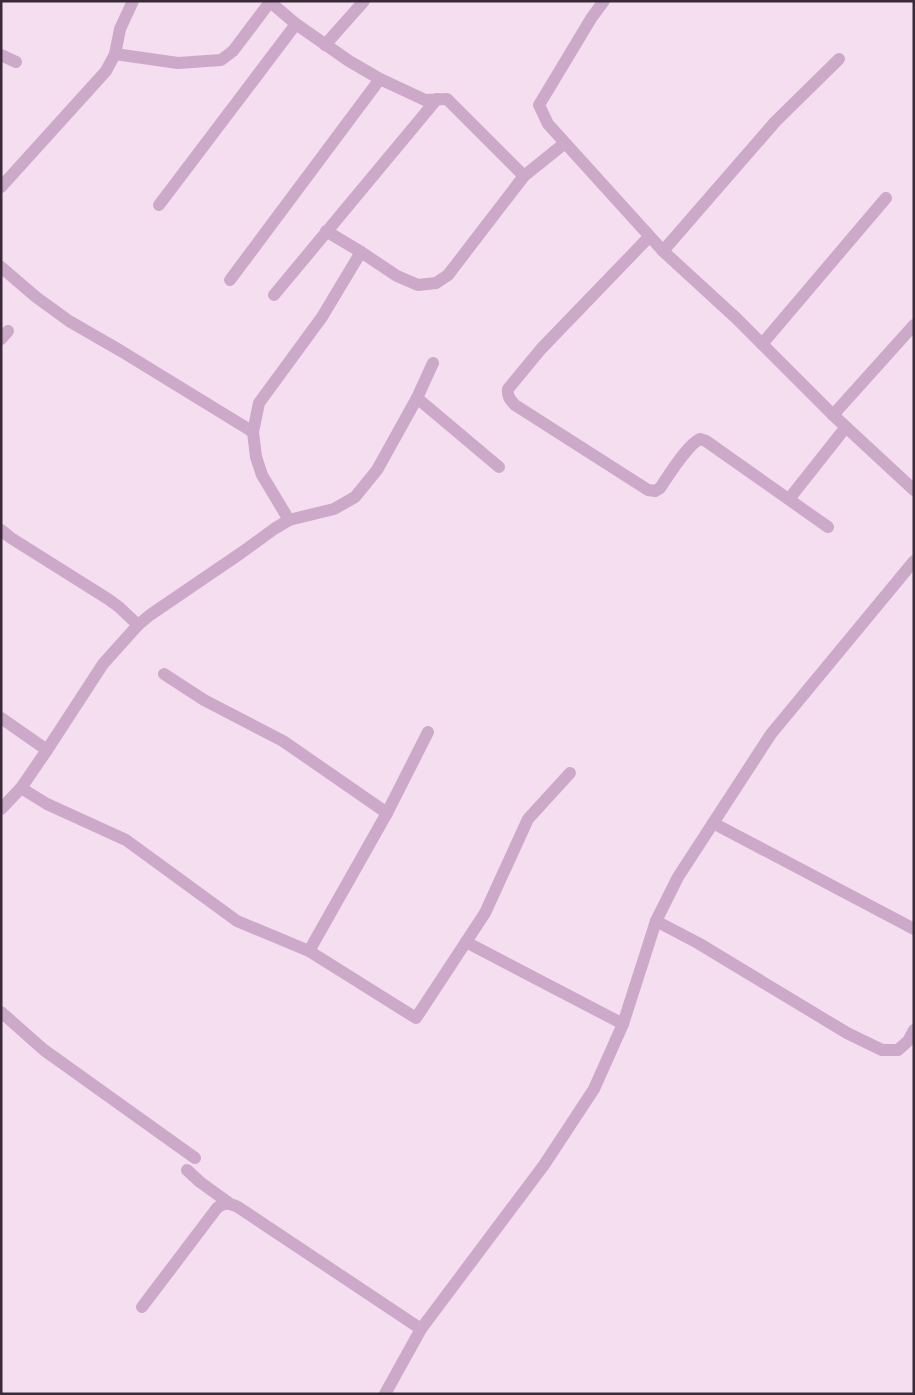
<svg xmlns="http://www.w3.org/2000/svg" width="915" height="1395" font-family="'Varela Round',sans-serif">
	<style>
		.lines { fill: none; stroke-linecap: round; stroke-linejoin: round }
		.minor { stroke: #cda9c9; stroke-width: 12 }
	</style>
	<rect width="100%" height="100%" fill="#f4def0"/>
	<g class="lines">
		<g class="minor">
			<path d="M269 1 296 24 349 61 380 79 425 100 447 99 524 176"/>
			<path d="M604 1 592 17 539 105 548 124 663 251 736 318 833 415 914 490"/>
			<path d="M325 45 364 1"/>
			<path d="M115 54 178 63 221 60 233 51 270 2"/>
			<path d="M1 55 16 62"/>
			<path d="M1 187 106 71 115 54 120 29 133 1"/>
			<path d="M159 205 296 24"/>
			<path d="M326 231 361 252 397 276 418 285 436 283 448 275 524 176 565 143"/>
			<path d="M649 237 541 349 508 389C507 396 510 400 515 405L648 490 655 491 660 488C669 475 687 445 700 439L706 441 828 527"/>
			<path d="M663 251 775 122 839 59"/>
			<path d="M1 267 36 297 69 321 121 351 253 432"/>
			<path d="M230 280 380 79"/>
			<path d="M274 295 437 99"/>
			<path d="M1 339 8 331"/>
			<path d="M762 344 886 198"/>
			<path d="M417 398 499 467"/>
			<path d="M833 415 914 325"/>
			<path d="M789 499 846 427"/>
			<path d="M289 520 262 475 256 457 253 432 259 403 322 317 361 252"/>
			<path d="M1 530 11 538 108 599 119 607 138 625"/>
			<path d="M164 674 204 700 283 741 387 813"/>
			<path d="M1 718 47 750 21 788 1 809"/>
			<path d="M47 750 103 664 138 625 150 615 241 553 274 529 289 520 334 509 355 497 377 470 417 398 433 363"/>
			<path d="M21 788 47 804 126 840 237 921 309 951 416 1018 485 913 528 819 570 773"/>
			<path d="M713 823 914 929"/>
			<path d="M656 921 698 943 847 1033 882 1050H898L908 1041 914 1030"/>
			<path d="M466 942 623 1024"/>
			<path d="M309 951 387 813 428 732"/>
			<path d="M1 1012 44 1050 195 1158"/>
			<path d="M187 1170 200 1182 229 1203"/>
			<path d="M142 1307 217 1208C225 1202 229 1203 238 1207L421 1329"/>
			<path d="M385 1394 421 1329 544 1165 594 1089 623 1024 656 921 678 877 771 734 914 561"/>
		</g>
	</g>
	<rect width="915" height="1395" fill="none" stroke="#392939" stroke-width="5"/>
</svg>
